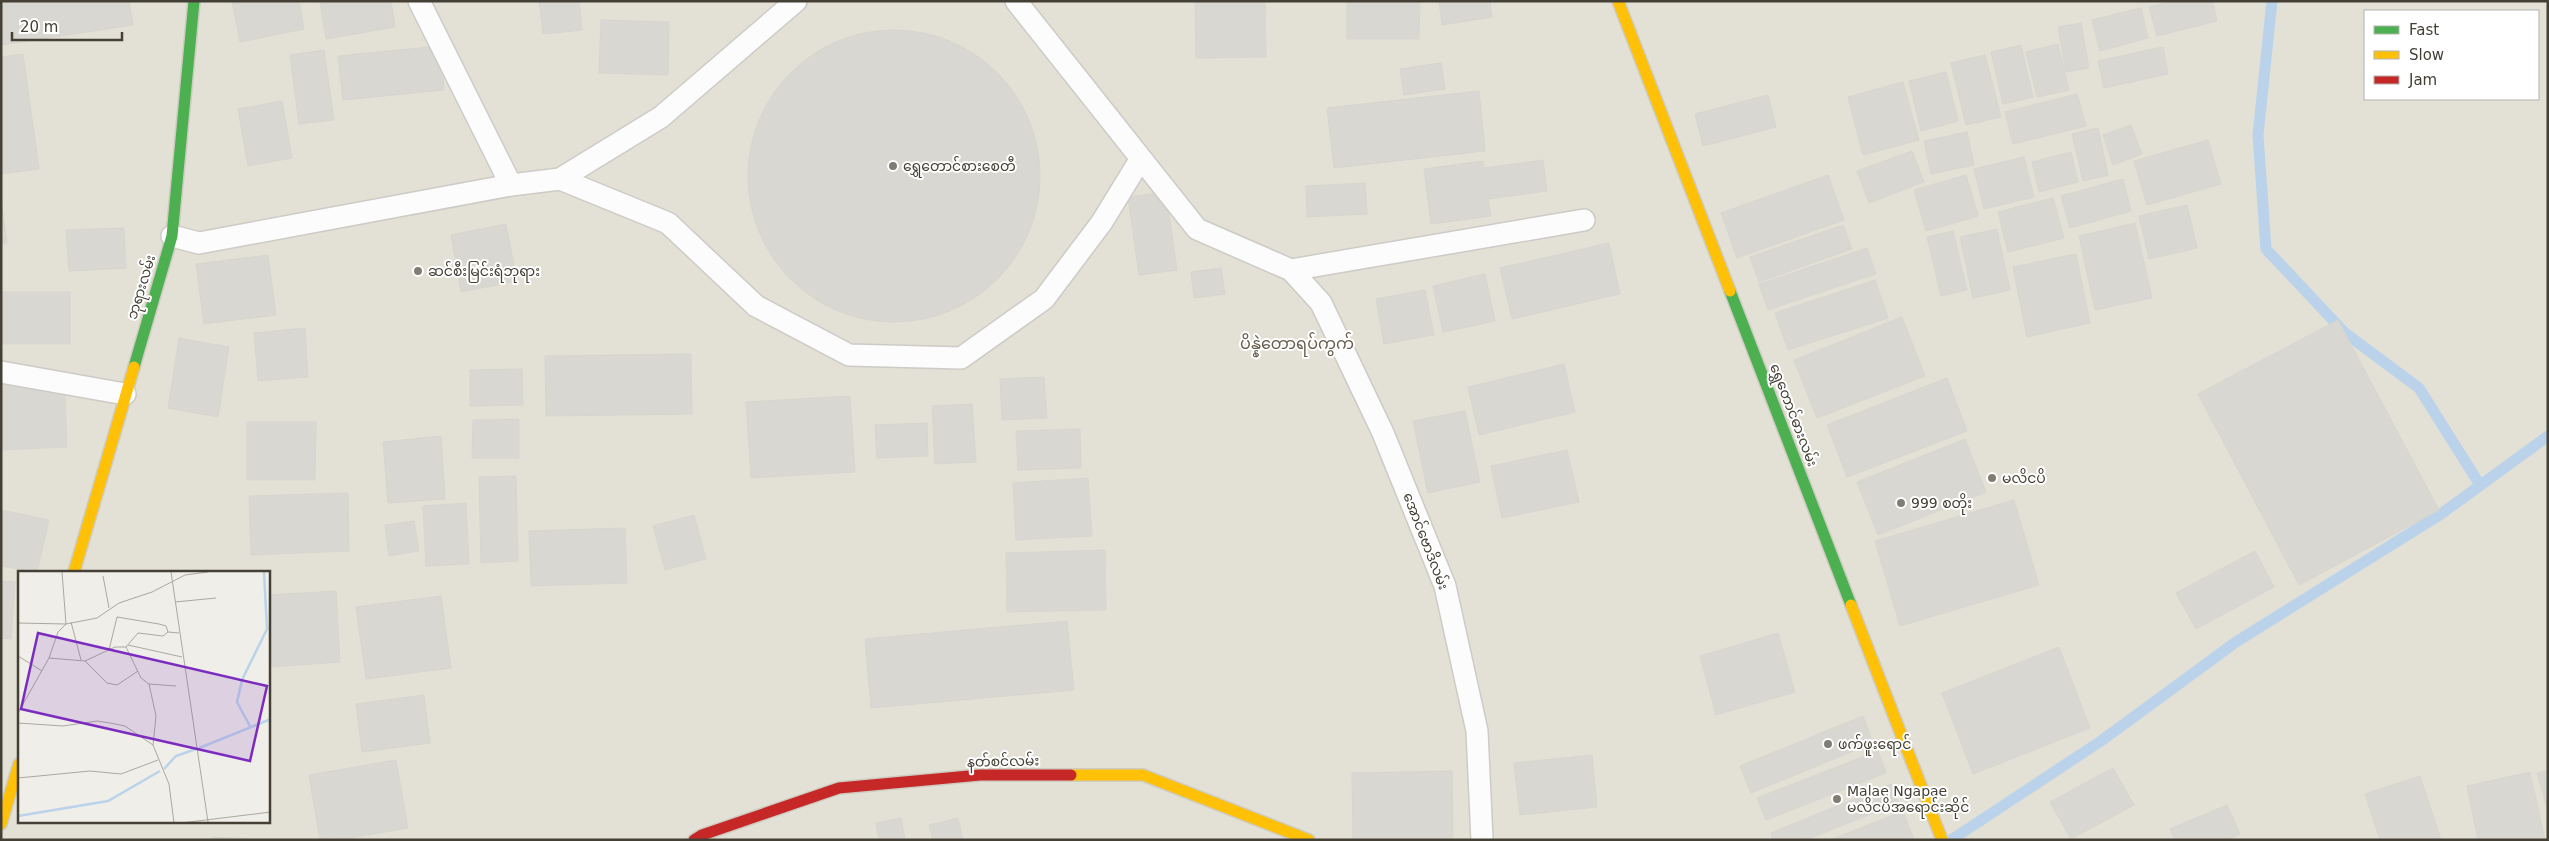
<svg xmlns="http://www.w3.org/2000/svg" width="2549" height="841" font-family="'DejaVu Sans','Noto Sans Myanmar',sans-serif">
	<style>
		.residential { fill: #e3e0d6; fill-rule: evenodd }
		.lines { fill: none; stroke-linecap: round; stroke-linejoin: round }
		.stream { stroke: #bad3eb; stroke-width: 11 }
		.building { fill: #d8d7d1; stroke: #d7d5ce }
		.lane-casing { stroke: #cdcbc6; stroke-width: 24 }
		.fast-casing { stroke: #cecbc0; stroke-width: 14 }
		.slow-casing { stroke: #cecbc0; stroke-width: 14 }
		.jam-casing { stroke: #cecbc0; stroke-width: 14 }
		.lane { stroke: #fdfcfc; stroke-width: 21 }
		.fast { stroke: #4caf50; stroke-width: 11 }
		.slow { stroke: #ffc107; stroke-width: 11 }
		.jam { stroke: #c62828; stroke-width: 11 }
		.poi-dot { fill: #807d74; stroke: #fff; stroke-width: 2 }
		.labels { text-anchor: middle; stroke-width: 4; stroke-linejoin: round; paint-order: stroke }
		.poi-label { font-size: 14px; fill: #444035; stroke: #fff; text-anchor: start }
		.street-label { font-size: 14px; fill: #444035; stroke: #fff }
		.quarter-label { font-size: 16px; fill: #665e4d; stroke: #fff }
		.inset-river { fill: none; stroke: #bad3eb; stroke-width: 2.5 }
		.inset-road { fill: none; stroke: #aba8a0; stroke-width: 1 }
		.view { fill: #7b2cbf; fill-opacity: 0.15; stroke: #7b2cbf; stroke-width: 2.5 }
		.inset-edge { fill: none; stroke: #444035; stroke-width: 2.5 }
	</style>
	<rect width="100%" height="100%" fill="#efeee8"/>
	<path class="residential" d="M1 1H2548V840H1ZM2365 11H2538V99H2365ZM19 572H269V822H19Z"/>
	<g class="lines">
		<g class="stream">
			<path d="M2272 1 2258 135 2266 249 2345 333 2419 388 2480 485"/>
			<path d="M1951 840 2101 741 2236 642 2441 514 2548 436"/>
		</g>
	</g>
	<g class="building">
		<path d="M1 1H129L133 25 1 45Z"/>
		<path d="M232 1H299L304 29 240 42Z"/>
		<path d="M320 1H391L395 27 326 39Z"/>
		<path d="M539 1H579L582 30 543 34Z"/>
		<path d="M1195 1H1265L1266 57 1196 58Z"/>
		<path d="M1347 1H1420L1419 39H1347Z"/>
		<path d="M1439 1H1490L1492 17 1442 25Z"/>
		<path d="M2172 1H2212L2217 21 2157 36 2149 7Z"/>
		<path d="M2141 8 2148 38 2100 51 2092 20Z"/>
		<path d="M601 20 669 22 668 75 599 73Z"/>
		<path d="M2081 23 2089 68 2066 72 2058 27Z"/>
		<circle cx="894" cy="176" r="146"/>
		<path d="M2058 44 2069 90 2037 97 2026 52Z"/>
		<path d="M2021 45 2033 97 2003 104 1991 52Z"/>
		<path d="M440 46 444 90 343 100 338 56Z"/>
		<path d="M2163 47 2168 74 2104 88 2098 61Z"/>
		<path d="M324 50 334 120 299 124 290 55Z"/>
		<path d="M23 54 39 169 1 174V57Z"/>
		<path d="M1985 55 2001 117 1966 125 1951 63Z"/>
		<path d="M1441 63 1445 89 1404 95 1400 69Z"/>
		<path d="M1946 72 1958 121 1921 131 1909 81Z"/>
		<path d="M1903 82 1919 140 1863 155 1848 97Z"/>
		<path d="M1479 91 1485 151 1334 168 1327 108Z"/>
		<path d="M2077 94 2086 126 2013 144 2005 112Z"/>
		<path d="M1768 95 1776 127 1703 146 1695 114Z"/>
		<path d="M282 101 292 158 248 166 238 109Z"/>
		<path d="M2131 125 2142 154 2113 165 2103 135Z"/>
		<path d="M2098 128 2108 175 2083 181 2072 134Z"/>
		<path d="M1967 132 1974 165 1931 174 1924 141Z"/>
		<path d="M2208 140 2221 184 2147 205 2134 161Z"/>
		<path d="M1912 151 1924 182 1869 203 1857 171Z"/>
		<path d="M2071 152 2078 182 2039 192 2032 162Z"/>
		<path d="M2024 157 2034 197 1984 209 1974 169Z"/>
		<path d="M1543 160 1547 191 1488 199 1491 216 1431 224 1424 169 1483 161 1484 168Z"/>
		<path d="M1828 175 1844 220 1737 258 1721 213Z"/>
		<path d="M1966 175 1978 216 1926 231 1914 190Z"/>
		<path d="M2123 179 2131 211 2070 228 2061 196Z"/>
		<path d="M1365 183 1367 214 1307 217 1306 186Z"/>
		<path d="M1166 192 1177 270 1139 275 1128 197Z"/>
		<path d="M2053 198 2064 238 2008 252 1998 212Z"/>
		<path d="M1 200 7 243 1 244Z"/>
		<path d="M2187 205 2197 248 2149 259 2139 216Z"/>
		<path d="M2135 223 2152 298 2095 310 2079 236Z"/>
		<path d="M506 224 517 281 461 292 451 235Z"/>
		<path d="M1843 225 1852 249 1759 282 1750 257Z"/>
		<path d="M124 228 126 268 69 271 66 230Z"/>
		<path d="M1997 229 2010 290 1973 298 1960 237Z"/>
		<path d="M1953 231 1967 290 1941 296 1927 237Z"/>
		<path d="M1609 243 1620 294 1512 319 1500 268Z"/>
		<path d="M1867 248 1876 274 1768 310 1759 284Z"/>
		<path d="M2076 254 2090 323 2027 337 2013 267Z"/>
		<path d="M268 255 276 315 204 324 196 264Z"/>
		<path d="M1221 268 1225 294 1194 298 1191 272Z"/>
		<path d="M1485 274 1495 321 1443 332 1433 286Z"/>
		<path d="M1875 280 1888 318 1788 350 1775 313Z"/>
		<path d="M1425 290 1434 335 1384 344 1376 299Z"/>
		<rect x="1" y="292" width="69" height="52"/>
		<path d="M1902 317 1925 376 1817 418 1794 360Z"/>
		<path d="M2338 320 2439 510 2299 585 2198 394Z"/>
		<path d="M305 328 308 377 258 381 254 333Z"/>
		<path d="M179 338 229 347 218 417 168 408Z"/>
		<path d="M691 354 692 414 546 416 545 356Z"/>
		<path d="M1564 364 1575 412 1479 435 1468 387Z"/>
		<path d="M522 369 523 405 470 406V370Z"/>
		<path d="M64 376 67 447 1 450V379Z"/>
		<path d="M1044 377 1047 418 1002 420 1000 379Z"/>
		<path d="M1947 378 1967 431 1847 477 1827 425Z"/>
		<path d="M850 396 855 472 751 478 746 402Z"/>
		<path d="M972 404 976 462 935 464 932 406Z"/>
		<path d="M1465 411 1480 482 1428 493 1413 421Z"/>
		<path d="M519 419V458H472L473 420Z"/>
		<path d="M247 422H316L315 480H247Z"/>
		<path d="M927 423 928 456 877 458 875 425Z"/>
		<path d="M1080 429 1081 468 1018 470 1016 431Z"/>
		<path d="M441 436 445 499 388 503 383 442Z"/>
		<path d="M1965 439 1986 492 1878 535 1857 482Z"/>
		<path d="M1567 450 1579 502 1502 518 1491 466Z"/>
		<path d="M516 476 518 561 481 563 479 477Z"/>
		<path d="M1088 478 1092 536 1016 540 1013 483Z"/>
		<path d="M348 493 349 551 251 555 249 496Z"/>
		<path d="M2014 500 2039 585 1900 626 1875 541Z"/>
		<path d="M466 503 469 564 426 566 423 506Z"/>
		<path d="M1 510 49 520 37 572 1 566Z"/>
		<path d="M694 515 706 559 665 570 653 526Z"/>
		<path d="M414 521 419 551 389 556 385 525Z"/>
		<path d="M625 528 627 583 531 586 529 531Z"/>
		<path d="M1105 550 1106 610 1007 612 1006 553Z"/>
		<path d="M2255 551 2274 587 2196 629 2176 593Z"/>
		<path d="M1 581 15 582 11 639 1 638Z"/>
		<path d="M336 591 340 662 269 667V595Z"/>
		<path d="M441 596 451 668 366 679 356 607Z"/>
		<path d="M1067 621 1074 690 871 708 865 639Z"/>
		<path d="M1778 633 1795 692 1716 715 1700 656Z"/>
		<path d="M2059 647 2090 728 1973 774 1942 693Z"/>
		<path d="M424 695 430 743 362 752 356 704Z"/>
		<path d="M1863 716 1873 743 1751 793 1740 766Z"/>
		<path d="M1878 751 1886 773 1766 820 1757 798Z"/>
		<path d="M1592 755 1597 807 1520 815 1514 763Z"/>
		<path d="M396 760 408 828 339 840H320L309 775Z"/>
		<path d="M2113 768 2134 805 2071 839 2050 802Z"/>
		<path d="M2548 770V812L2537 773Z"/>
		<path d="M1452 771 1453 840H1353L1352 773Z"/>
		<path d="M2530 772 2545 840H2478L2467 786Z"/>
		<path d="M2420 776 2441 840H2380L2365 794Z"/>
		<path d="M1891 784 1898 803 1806 840H1773L1771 833Z"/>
		<path d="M2227 805 2240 834 2228 840H2175L2170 829Z"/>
		<path d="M1903 811 1914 840H1830Z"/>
		<path d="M901 818 905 840H879L876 823Z"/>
		<path d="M958 818 963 840H933L929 825Z"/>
		<path d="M213 837 248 839 213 840Z"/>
	</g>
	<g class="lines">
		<defs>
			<g id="lane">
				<path d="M419 1 511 185"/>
				<path d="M1016 1 1197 229 1291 270 1584 220"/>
				<path d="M560 179 668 223 756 306 849 355 961 358 1044 299 1102 222 1140 160"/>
				<path d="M172 236 199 243 511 185 560 179 661 117 796 1"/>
				<path d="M1291 270 1321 303 1383 433 1445 586 1477 731 1482 840"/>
				<path d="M1 372 125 394"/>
			</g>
			<g id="fast">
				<path d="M1730 291 1851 605"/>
				<path d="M134 367 172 236 194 1"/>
			</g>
			<g id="slow">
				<path d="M1618 1 1730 291"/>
				<path d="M74 572 134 367"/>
				<path d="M1851 605 1942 840"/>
				<path d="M1071 775H1143L1309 840"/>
				<path d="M1 824 19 764"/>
			</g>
			<path id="jam" d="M694 840 702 835 839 788 980 775H1071"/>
		</defs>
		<use href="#lane" class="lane-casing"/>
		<use href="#fast" class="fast-casing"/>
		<use href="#slow" class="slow-casing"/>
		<use href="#jam" class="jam-casing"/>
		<use href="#lane" class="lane"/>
		<use href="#fast" class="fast"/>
		<use href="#slow" class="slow"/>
		<use href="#jam" class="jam"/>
	</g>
	<g class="poi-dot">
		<circle cx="893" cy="166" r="5"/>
		<circle cx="418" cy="271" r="5"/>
		<circle cx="1992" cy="478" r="5"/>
		<circle cx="1901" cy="503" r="5"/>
		<circle cx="1828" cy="744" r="5"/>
		<circle cx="1837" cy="799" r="5"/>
	</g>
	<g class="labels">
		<g class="poi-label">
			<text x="903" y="171">ရွှေတောင်စားစေတီ</text>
			<text x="428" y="276">ဆင်စီးမြင်းရံဘုရား</text>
			<text x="2002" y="483">မလိငပိ</text>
			<text x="1911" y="508">999 စတိုး</text>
			<text x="1838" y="749">ဖက်ဖူးရောင်</text>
			<text x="1847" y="796">Malae Ngapae<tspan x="1847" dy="16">မလိငပိအရောင်းဆိုင်</tspan></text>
		</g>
		<g class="street-label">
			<text transform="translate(141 287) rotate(-73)" y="5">ဘုရားလမ်း</text>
			<text transform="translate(1794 415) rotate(69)" y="5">ရွှေတောင်ဓားလမ်း</text>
			<text transform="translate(1426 541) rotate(69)" y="5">အောင်ဗောဒိလမ်း</text>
			<text transform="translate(1003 761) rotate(-1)" y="5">နတ်စင်လမ်း</text>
		</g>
		<g class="quarter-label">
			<text x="1297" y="349">ပိန္နဲတောရပ်ကွက်</text>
		</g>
	</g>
	<g transform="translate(18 571)">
		<rect width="252" height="252" fill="#efeee8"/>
		<path class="inset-river" d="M233 157 219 131 224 109 249 58 246 1M181 177 253 148M146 198 158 185 178 178M0 245 90 230 142 200"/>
		<path class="inset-road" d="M153 1 190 251M85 5 91 37M157 31 198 27M53 51 63 89M0 52 48 53 79 47 101 32 134 21 167 4 190 1M110 74 164 86M108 76 123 107 131 113 158 115M91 79 99 46 141 53 148 55 150 61M0 85 24 100M31 87 67 90 97 76H108L120 62 145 65 150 61 161 62M67 90 89 112 99 114 120 100M131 113 138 145 135 174 151 213 156 252M0 142 31 87 40 61 48 53 44 1M0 152 45 155 79 150 92 152 107 155 135 174M0 207 72 200 103 203 140 189M163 252 253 241"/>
		<path class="view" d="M20 62 249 115 232 190 3 138Z"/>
		<rect width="252" height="252" class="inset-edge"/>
	</g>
	<rect width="2549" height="841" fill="none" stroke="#444035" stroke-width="5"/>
	<rect x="2364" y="10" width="175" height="90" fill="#ffffff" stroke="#b4b3ae"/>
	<rect x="2374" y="26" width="25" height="8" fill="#4caf50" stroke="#b4b3ae"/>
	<text x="2409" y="35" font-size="15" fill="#444035">Fast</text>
	<rect x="2374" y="51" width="25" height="8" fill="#ffc107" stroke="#b4b3ae"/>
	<text x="2409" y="60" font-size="15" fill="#444035">Slow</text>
	<rect x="2374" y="76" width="25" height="8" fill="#c62828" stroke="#b4b3ae"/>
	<text x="2409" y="85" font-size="15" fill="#444035">Jam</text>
	<path d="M12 32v8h110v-8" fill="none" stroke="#444035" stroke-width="2.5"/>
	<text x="20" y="32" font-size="15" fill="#444035" stroke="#ffffff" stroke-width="4" paint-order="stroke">20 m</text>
</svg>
